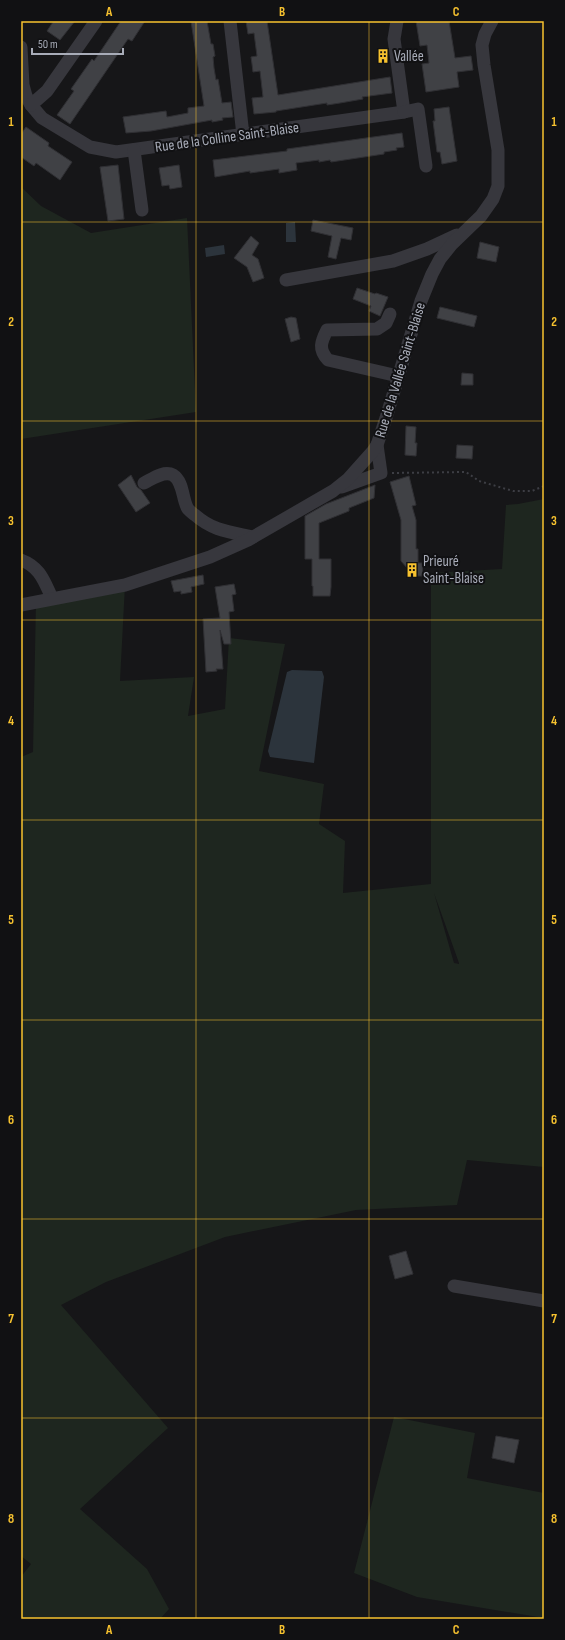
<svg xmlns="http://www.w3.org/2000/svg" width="565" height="1640" font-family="'Sofia Sans Condensed',sans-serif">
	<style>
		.green { fill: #1e261f; fill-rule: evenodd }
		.water { fill: #2c343c }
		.building { fill: #404145; stroke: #303034 }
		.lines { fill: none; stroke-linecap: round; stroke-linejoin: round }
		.path { stroke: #3d3e44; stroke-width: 2; stroke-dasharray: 2 3; stroke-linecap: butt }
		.minor { stroke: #37373d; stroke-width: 13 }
		.grid { fill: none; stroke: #f7c22f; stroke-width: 1; stroke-opacity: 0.55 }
		.labels { text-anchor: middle; stroke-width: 4; stroke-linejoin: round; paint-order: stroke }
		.poi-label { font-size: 15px; fill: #a8acb8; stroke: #111113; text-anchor: start }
		.street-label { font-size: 15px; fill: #a8acb8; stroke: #111113 }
		.neatline { fill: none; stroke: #f7c22f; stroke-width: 1.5 }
		.grid-label { font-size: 13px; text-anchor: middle; font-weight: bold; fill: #f7c22f }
	</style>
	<rect width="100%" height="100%" fill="#161618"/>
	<g class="green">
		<path d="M21 187 41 206 91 233 187 218 196 412 21 439Z"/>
		<path d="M544 499V1167L467 1160 457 1205 356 1210 225 1237 106 1282 61 1305 168 1428 80 1509 147 1569 169 1609 160 1619H21V1577L31 1564 21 1556V903L23 886 21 871V757L33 752 36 601 125 585 120 681 194 677 188 716 225 709 229 638 285 644 259 771 324 784 319 824 345 841 343 893 431 884V573L502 569 506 505 518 504ZM434 893 459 963V964L454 963Z"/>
		<path d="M394 1417 475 1433 467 1478 544 1493V1618L417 1597 354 1573Z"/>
	</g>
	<g class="water">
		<path d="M295 222 296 242H286V223Z"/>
		<path d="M224 245 225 254 206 257 205 248Z"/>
		<path d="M292 670 322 671 324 677 314 763 270 757 268 751 287 672Z"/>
	</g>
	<g class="building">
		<path d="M52 21H75L60 40 47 31 53 22Z"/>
		<path d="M121 21H145L132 41 128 39 70 124 57 115 74 91 71 89 92 59 94 61Z"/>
		<path d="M191 21H207L211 44H213L215 56 213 57 214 68 216 80 218 79 222 103 231 102 233 117 222 118 223 120 212 122V120L151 131 126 133 123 117 166 111 167 117 188 113V108L204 106Z"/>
		<path d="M246 21H267L278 95 390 77 392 93 362 97 363 99 340 103 327 105V103L276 111V112L254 114 252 98 263 97 260 71 253 72 252 64 251 57 257 56 254 33 248 34Z"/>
		<path d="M416 21H449L455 58 471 56 473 70 457 72 459 87 426 92 422 64 429 63 427 45 420 46Z"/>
		<path d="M449 107 457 161 442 164 440 152H437L433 121H435L434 109Z"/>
		<path d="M26 127 49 143 48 146 72 162 60 180 36 163 34 166 21 157V134Z"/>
		<path d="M402 133 404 147 396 148 397 150 384 152V154L331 162 330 160 319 162V160L296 163 297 170 279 173V169L250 173V171L215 177 213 160 287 151V149Z"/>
		<path d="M118 165 124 219 108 221 100 167Z"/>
		<path d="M179 165 182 187 170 189 169 185 162 186 159 168Z"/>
		<path d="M313 220 353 228 351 240 341 238 336 259 328 257 332 236 311 231Z"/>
		<path d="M251 236 259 243 252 255 258 259 264 278 253 282 247 267 234 258Z"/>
		<path d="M480 242 499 247 496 262 477 258Z"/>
		<path d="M357 288 375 294 376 293 388 297 380 316 369 311 371 306 353 299Z"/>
		<path d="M440 307 477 316 474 327 437 318Z"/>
		<path d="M291 317 296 318 300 339 291 342 285 319Z"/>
		<path d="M462 373 473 374V385H461Z"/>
		<path d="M406 426 416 427 415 443H417L416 456 405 455Z"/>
		<path d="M457 445 473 446 472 459 456 458Z"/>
		<path d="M131 475 137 487 141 490 150 503 136 512 118 485Z"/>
		<path d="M409 476 416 505 412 506 416 520V549H418V563H422L423 576H414L401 561V520L390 482Z"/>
		<path d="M375 485 374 498 349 508V511L319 523V559H331V587L330 596H313V586H312V559H305V516L326 504Z"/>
		<path d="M203 575 204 584 191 587 192 592 181 594V591L174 592 171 581Z"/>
		<path d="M234 584 236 594 232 595 234 611 229 612 231 644H224L220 630 223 669H216L217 671 206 672 203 619 220 618 215 587Z"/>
		<path d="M406 1251 413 1274 395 1279 389 1256Z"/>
		<path d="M496 1436 519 1440 514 1463 492 1458Z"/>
	</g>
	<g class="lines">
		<path class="path" d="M392 473 466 472 479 481 513 491H532L544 486"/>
		<g class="minor">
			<path d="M230 21 243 135"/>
			<path d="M21 47 23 85 26 96 31 105 42 118 90 147 116 152 404 112 394 39 397 21"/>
			<path d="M31 105 47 91 96 21"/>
			<path d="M404 112 418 109 426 166"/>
			<path d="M134 150 142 210"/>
			<path d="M286 280 393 261 427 249 457 235"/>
			<path d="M390 314 386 323 377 329 327 330C321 342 318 349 328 360L398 376"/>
			<path d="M144 483C152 479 164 470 173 475 184 482 182 500 188 509 190 511 193 514 195 515 213 531 230 532 253 537"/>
			<path d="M342 487 381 473 377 445"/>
			<path d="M21 560C40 567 44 581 52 598"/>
			<path d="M21 605 125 585 210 557 248 540 333 491 348 479 373 451 377 445 386 418 421 301 432 274 440 259 452 244 481 216 493 199 498 186V150L484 65 482 45 485 34 492 21"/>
			<path d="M454 1286 544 1301"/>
		</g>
	</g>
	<path class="grid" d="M196 21V1619M369 21V1619M21 222H544M21 421H544M21 620H544M21 820H544M21 1020H544M21 1219H544M21 1418H544"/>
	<defs>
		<symbol id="building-bare" viewBox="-9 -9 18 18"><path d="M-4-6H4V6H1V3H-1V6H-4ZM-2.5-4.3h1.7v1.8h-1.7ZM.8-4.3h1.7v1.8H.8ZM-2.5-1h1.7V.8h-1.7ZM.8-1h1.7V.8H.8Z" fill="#f7c22f" stroke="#111113" stroke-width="2.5" paint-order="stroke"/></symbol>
	</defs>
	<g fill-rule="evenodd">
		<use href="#building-bare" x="373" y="46" width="20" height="20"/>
		<use href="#building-bare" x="402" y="560" width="20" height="20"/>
	</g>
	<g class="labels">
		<g class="poi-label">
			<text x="394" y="61">Vallée</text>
			<text x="423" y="566">Prieuré<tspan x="423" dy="17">Saint-Blaise</tspan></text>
		</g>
		<g class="street-label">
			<text transform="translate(227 137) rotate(-8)" y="5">Rue de la Colline Saint-Blaise</text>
			<text transform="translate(400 370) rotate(-73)" y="5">Rue de la Vallée Saint-Blaise</text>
		</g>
	</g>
	<rect width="565" height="1640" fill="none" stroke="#111113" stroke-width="44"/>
	<path d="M32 48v6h91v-6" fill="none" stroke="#a8acb8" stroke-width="2"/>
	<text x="38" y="48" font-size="12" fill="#a8acb8" stroke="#111113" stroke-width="3" paint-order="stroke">50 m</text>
	<rect x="22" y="22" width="521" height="1596" class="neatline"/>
	<g class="grid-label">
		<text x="109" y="16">A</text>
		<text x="282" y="16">B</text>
		<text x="456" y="16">C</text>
		<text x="11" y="126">1</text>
		<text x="554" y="126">1</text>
		<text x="11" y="326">2</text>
		<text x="554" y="326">2</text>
		<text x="11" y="525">3</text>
		<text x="554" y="525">3</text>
		<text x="11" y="725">4</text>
		<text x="554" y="725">4</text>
		<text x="11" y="924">5</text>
		<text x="554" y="924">5</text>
		<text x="11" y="1124">6</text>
		<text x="554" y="1124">6</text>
		<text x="11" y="1323">7</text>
		<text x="554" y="1323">7</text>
		<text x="11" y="1523">8</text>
		<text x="554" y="1523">8</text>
		<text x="109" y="1634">A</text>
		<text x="282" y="1634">B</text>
		<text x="456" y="1634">C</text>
	</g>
</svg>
